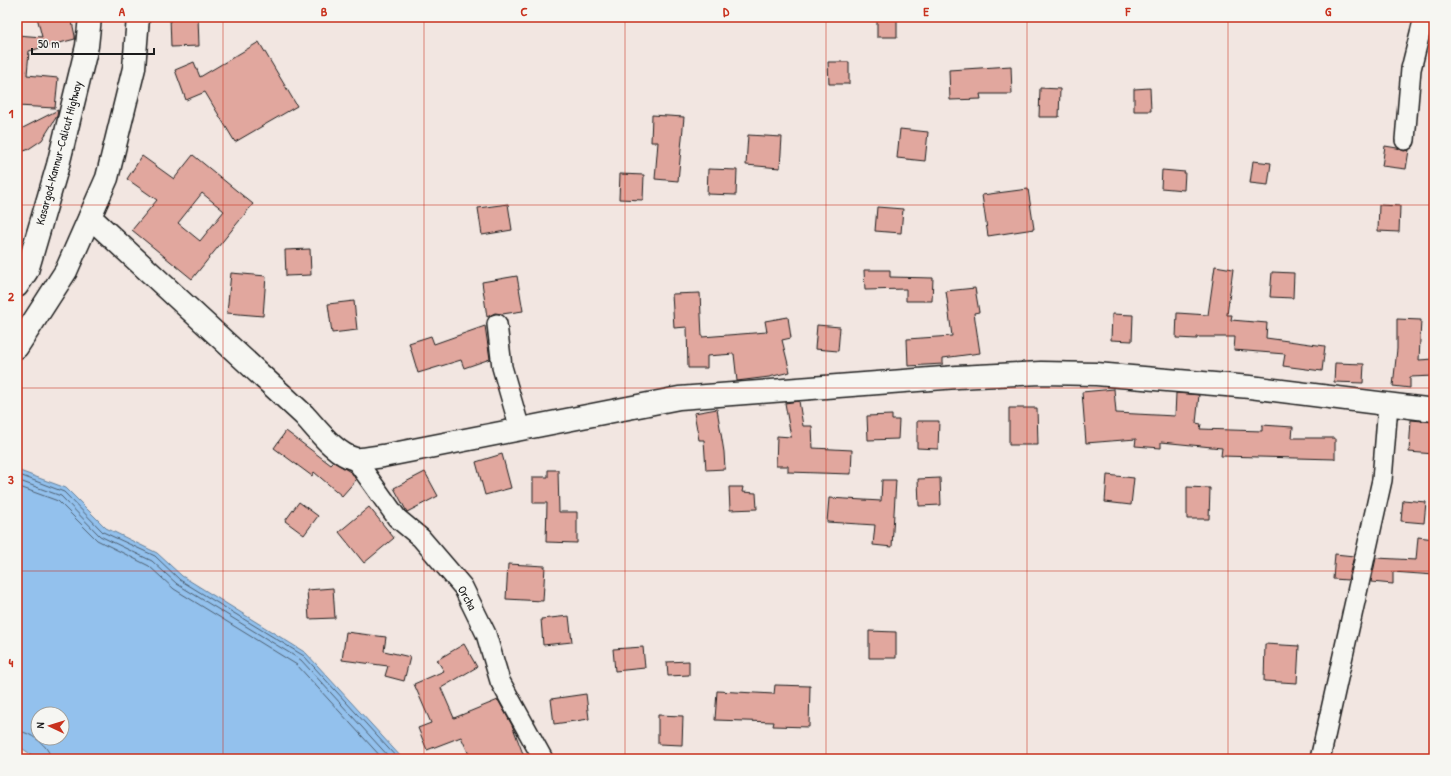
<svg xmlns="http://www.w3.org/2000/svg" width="1451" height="776" font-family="'Patrick Hand',sans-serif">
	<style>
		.water { fill: #93c1ed; stroke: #637f99; fill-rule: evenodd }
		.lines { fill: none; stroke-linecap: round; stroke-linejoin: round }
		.shore { stroke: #4c5e70; stroke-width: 1 }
		.building { fill: #e1a79e; stroke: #1c1c1c; fill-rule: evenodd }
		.street-casing { stroke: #1c1c1c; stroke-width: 22 }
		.secondary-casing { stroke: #1c1c1c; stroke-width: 25 }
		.highway-casing { stroke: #1c1c1c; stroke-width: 25 }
		.street { stroke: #f6f6f2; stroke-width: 19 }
		.secondary { stroke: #f6f6f2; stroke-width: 22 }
		.highway { stroke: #f6f6f2; stroke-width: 22 }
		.grid { fill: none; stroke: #c8321e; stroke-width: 1; stroke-opacity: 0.55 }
		.labels { text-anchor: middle; stroke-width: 3; stroke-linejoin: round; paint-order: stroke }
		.street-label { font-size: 12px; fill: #1c1c1c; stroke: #f6f6f2 }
		.neatline { fill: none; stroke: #c8321e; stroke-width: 1.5 }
		.grid-label { font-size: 13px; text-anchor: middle; font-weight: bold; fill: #c8321e }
	</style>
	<rect width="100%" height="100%" fill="#f2e6e1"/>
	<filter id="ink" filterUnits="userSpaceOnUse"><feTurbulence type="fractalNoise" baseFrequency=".025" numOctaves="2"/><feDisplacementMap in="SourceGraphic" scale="8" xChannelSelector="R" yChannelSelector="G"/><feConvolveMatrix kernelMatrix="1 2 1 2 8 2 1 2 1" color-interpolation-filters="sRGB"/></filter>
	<g filter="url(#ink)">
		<path class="water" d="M17 470 66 488 106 528 157 553 182 576 306 653 403 759H38L17 745ZM38 714H62V738H38Z"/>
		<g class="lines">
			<g class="shore">
				<path d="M17 474 64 492 103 532 155 556 180 580 304 656 398 759"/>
				<path d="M17 480 61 496 100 536 152 561 177 584 301 660 391 759"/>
				<path d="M17 486 58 501 97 540 149 566 174 589 297 665 383 759"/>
				<path d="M17 731C29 731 50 746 51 759"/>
			</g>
		</g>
		<g class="building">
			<path d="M37 17H71L75 36V39L29 51 27 75 58 78 55 108 17 106V35L42 37Z"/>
			<path d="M170 17H198L199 46 171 47Z"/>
			<rect x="877" y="17" width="20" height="20"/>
			<path d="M259 42 297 106 235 142 205 92 186 100 175 70 194 62 200 77Z"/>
			<path d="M828 62H849V84H829Z"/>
			<path d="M1011 66 1012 94H980L981 99 950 100 949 70Z"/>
			<path d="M1040 88 1060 89 1059 117H1039Z"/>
			<path d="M1150 88 1151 111H1134V89Z"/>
			<path d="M58 110 57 116 42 140 27 150 17 153V131Z"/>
			<path d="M652 115 684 117 678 181 655 179 658 142H651Z"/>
			<path d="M900 129 928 132 925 161 897 158Z"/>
			<path d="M748 135 782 137 780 168 746 165Z"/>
			<path d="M1385 146 1397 148 1404 151 1409 150 1406 169 1382 166Z"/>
			<path d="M193 155 253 204 192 279 132 230 157 200 127 179 142 156 174 179ZM202 193 224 211 200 241 178 223Z"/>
			<path d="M1253 161 1271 163 1268 185 1250 183Z"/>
			<path d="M708 169 737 170 736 195 707 194Z"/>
			<path d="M1162 170 1185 172 1184 190 1161 188Z"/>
			<path d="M620 174 644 175 643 200 619 199Z"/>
			<path d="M1028 189 1034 229 988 236 982 195Z"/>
			<path d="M508 204 512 230 482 235 478 208Z"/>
			<path d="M1379 205 1400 206 1399 232 1378 231Z"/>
			<path d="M877 207 903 209 901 233 875 231Z"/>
			<path d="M310 249 311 275 286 276 285 250Z"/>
			<path d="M1215 266 1233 269 1227 315H1232L1231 320 1267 323 1266 338 1325 346 1322 371 1283 366 1285 354 1234 350 1235 337H1197V339L1176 338 1177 313 1208 315Z"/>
			<path d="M864 270H890V277L933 278 932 301H906V289L865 290Z"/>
			<path d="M1272 272 1294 273 1293 298 1270 297Z"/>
			<path d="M231 273 266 276 263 316 227 313Z"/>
			<path d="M517 276 523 311 502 314 495 313 487 317 482 282Z"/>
			<path d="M975 288 979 312 974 313 980 353 943 358V364L908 366 907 339 952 336 946 291Z"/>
			<path d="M700 293 702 337 767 332 765 321 788 317 791 338 782 340 790 372 769 377 737 381 734 354 707 356V368H688L687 327 674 328 672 294Z"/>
			<path d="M354 301 357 330 332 333 328 304Z"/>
			<path d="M1112 314 1133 315 1132 341 1111 340Z"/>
			<path d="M1397 319 1421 320 1419 360 1434 359V376L1410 377V388L1393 386 1397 349Z"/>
			<path d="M817 325 840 327 838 351 815 349Z"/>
			<path d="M485 326 490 359 464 368 461 360 418 373 409 343 431 336 434 344Z"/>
			<path d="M1335 363 1364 364 1363 383 1334 382Z"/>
			<path d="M1114 389 1116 413 1175 416 1176 393 1199 395 1196 423 1201 424 1200 429 1262 431V425L1293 427 1292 438H1335V459L1221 456 1222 448 1161 442V448L1135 446 1136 439 1086 443 1082 392Z"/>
			<path d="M799 401 803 426H812L813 448 852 450 851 474 788 472V466H776L777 436 791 437 785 403Z"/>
			<path d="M1009 408H1037L1038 445H1009Z"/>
			<path d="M717 409 724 452 725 469 706 470 704 440H699L694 413Z"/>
			<path d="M892 415V420H899L898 439 868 440 867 416Z"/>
			<path d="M1411 420 1434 422V454L1409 452Z"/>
			<path d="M917 421H939L938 449 917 448Z"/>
			<path d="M286 431 331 465 334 462 352 473 356 480 342 496 314 472 312 476 274 448Z"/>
			<path d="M502 454 511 488 485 495 476 462Z"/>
			<path d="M548 470H558L559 512H577V543L546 542 547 503H533V477H548Z"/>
			<path d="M425 472 438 496 407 512 394 488Z"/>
			<path d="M1107 475 1134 478 1131 505 1105 502Z"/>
			<path d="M940 478 941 505 919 506 918 479Z"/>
			<path d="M882 480H896L892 547 873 545 875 525 827 522 829 498 881 501Z"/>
			<path d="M729 487H743L742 492 756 493 757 509 730 510Z"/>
			<path d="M1187 487 1210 488 1209 519H1187Z"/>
			<path d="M1403 500 1426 502 1424 523 1401 521Z"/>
			<path d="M299 502 318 516 304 535 285 521Z"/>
			<path d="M369 507 394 538 364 563 339 532Z"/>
			<path d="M1418 537 1434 539V575L1393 572V584L1371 582 1376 558 1416 560Z"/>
			<path d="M1335 554 1354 556 1348 580 1333 579Z"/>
			<path d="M508 564 545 566 543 601 506 599Z"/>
			<path d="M333 588 335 618 309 619 307 590Z"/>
			<path d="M569 616 572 642 543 645 541 619Z"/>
			<path d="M869 631 896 632V658H869Z"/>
			<path d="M346 632 386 637 384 651 410 657 404 681 385 676 388 666 342 660Z"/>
			<path d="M464 644 477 667 441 688 454 718 498 700 512 725 525 759H471L461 737 427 750 418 728 431 723 414 684 444 671 437 660Z"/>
			<path d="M1265 644 1299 646 1297 683 1264 681Z"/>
			<path d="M643 647 645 668 615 671 613 649Z"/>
			<path d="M689 661V675L668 676 667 662Z"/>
			<path d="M775 685 810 686 809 727 773 726 774 722 715 720 717 691 774 694Z"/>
			<path d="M586 694 589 719 554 724 551 699Z"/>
			<path d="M658 715 683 716 682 745 658 744Z"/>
		</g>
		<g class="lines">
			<defs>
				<g id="street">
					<path d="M1405 140 1411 69 1424 17"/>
					<path d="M497 324 502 367 520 429"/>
					<path d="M355 459 397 518 421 538 463 587 486 634 500 681 543 759"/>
					<path d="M1320 759 1382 480 1388 405"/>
				</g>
				<path id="secondary" d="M90 217 304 415C317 429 335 454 355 459 361 460 375 457 383 456L679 398 957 377 1041 373 1096 374 1250 387 1434 410"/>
				<g id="highway">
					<path d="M17 286 27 271 58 165 87 46 90 17"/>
					<path d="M17 347 66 271 107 178 134 68 138 17"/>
				</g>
			</defs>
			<use href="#street" class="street-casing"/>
			<use href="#secondary" class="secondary-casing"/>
			<use href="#highway" class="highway-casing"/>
			<use href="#street" class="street"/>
			<use href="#secondary" class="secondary"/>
			<use href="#highway" class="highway"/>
		</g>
	</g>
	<path class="grid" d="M223 17V759M424 17V759M625 17V759M826 17V759M1027 17V759M1228 17V759M17 205H1434M17 388H1434M17 571H1434"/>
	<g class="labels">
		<g class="street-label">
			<text transform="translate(59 153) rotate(-75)" y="4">Kasargod-Kannur-Calicut Highway</text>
			<text transform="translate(467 598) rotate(61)" y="4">Orcha</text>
		</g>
	</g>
	<rect width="1451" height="776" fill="none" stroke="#f6f6f2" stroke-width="44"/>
	<g transform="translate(50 726) rotate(274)"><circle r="19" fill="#f6f6f2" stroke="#9f9f9c"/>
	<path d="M0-3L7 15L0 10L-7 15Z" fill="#c8321e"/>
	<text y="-6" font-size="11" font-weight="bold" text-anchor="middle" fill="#1c1c1c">N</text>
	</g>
	<path d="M32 48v6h122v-6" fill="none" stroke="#1c1c1c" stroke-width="2"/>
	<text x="38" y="48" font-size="12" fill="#1c1c1c" stroke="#f6f6f2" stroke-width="3" paint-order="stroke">50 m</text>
	<rect x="22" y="22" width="1407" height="732" class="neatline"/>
	<g class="grid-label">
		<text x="122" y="16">A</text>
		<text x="324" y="16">B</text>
		<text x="524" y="16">C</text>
		<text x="726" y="16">D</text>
		<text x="926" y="16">E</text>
		<text x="1128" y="16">F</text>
		<text x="1328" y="16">G</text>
		<text x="11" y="118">1</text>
		<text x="11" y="301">2</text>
		<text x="11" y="484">3</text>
		<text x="11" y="667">4</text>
	</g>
</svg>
